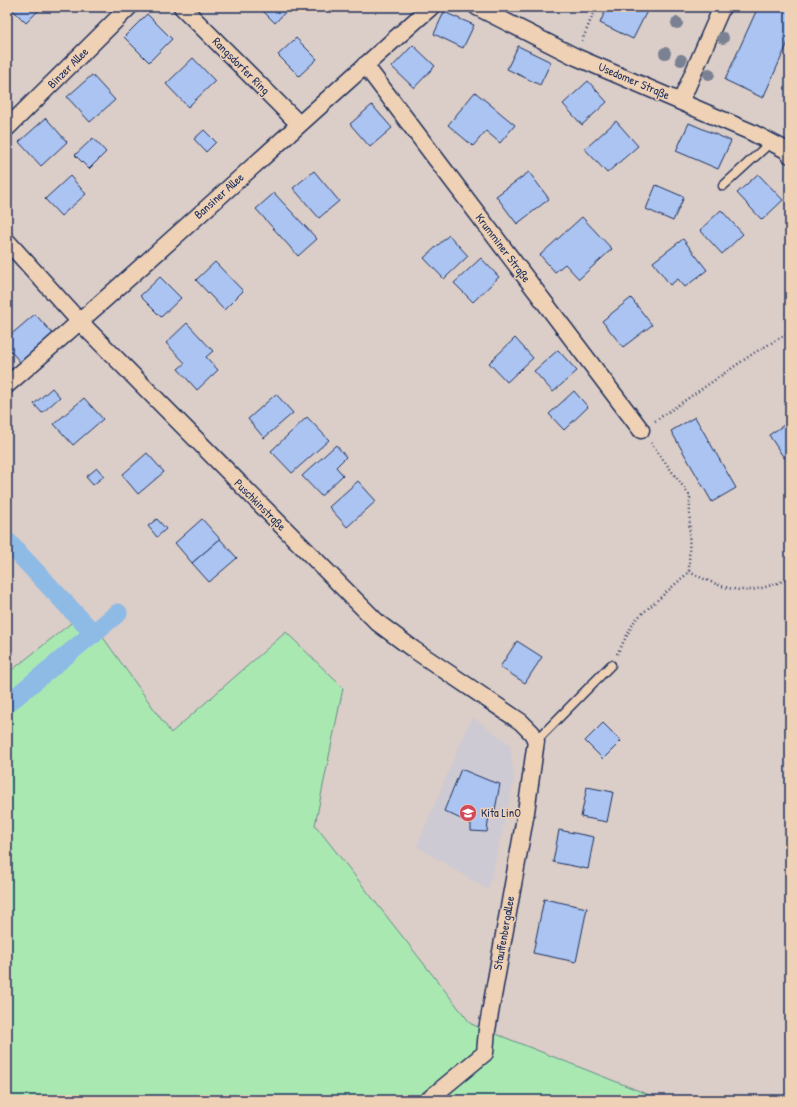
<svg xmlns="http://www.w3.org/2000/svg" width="797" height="1107" font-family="'Patrick Hand',sans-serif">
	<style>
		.built { fill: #cdcad4 }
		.green { fill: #a9e9b1; stroke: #628c88 }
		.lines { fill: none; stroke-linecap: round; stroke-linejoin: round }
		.canal { stroke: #8ebae6; stroke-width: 19 }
		.building { fill: #abc4f1; stroke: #1b2f5e }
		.lane-casing { stroke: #1b2f5e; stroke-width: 11 }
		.street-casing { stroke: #1b2f5e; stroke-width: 19 }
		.path { stroke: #1b2f5e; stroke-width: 2.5; stroke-dasharray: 1 3; stroke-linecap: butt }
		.lane { stroke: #efd1b5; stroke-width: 8 }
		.street { stroke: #efd1b5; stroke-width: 16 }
		.tree { fill: #798192 }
		.labels { text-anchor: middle; stroke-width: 3; stroke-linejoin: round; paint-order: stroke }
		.street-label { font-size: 12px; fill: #1b2f5e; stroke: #efd1b5 }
		.poi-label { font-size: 12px; fill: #1b2f5e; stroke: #efd1b5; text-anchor: start }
	</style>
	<rect width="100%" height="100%" fill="#dbcdc7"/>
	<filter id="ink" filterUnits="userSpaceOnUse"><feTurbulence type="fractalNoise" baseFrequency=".025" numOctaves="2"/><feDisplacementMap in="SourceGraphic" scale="8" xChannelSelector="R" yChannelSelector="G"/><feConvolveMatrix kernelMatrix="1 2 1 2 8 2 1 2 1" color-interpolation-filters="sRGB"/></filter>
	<g filter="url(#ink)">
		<path class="built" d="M472 717 510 744 514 781 488 890 417 846Z"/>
		<path class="green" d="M85 612 171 733 286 632 343 688 315 825 471 1024 662 1100H7V674Z"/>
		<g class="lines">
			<g class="canal">
				<path d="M7 541 94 634"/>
				<path d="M7 704 118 613"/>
			</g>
		</g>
		<g class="building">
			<path d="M10 7H42L26 23Z"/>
			<path d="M259 7H290L275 23Z"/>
			<path d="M607 7H649L633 39 600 23Z"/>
			<path d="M758 7H790V38L763 98 725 80Z"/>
			<path d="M444 12 474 25 463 48 434 34Z"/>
			<path d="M147 14 172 39 149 62 124 37Z"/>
			<path d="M296 38 317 59 299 76 278 55Z"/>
			<path d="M413 45 435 66 414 88 392 67Z"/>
			<path d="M518 46 551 62 540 85 507 69Z"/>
			<path d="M193 58 215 81 188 107 166 84Z"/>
			<path d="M92 75 115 100 90 122 67 97Z"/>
			<path d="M588 81 607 102 582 125 563 104Z"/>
			<path d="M475 92 515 125 500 143 486 131 473 146 448 125Z"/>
			<path d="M372 105 392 128 370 147 350 124Z"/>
			<path d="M46 118 67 142 41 166 19 142Z"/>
			<path d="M616 121 638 146 607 173 585 149Z"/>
			<path d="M689 123 731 141 718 169 676 151Z"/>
			<path d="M204 130 216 142 206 152 194 139Z"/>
			<path d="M93 138 106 152 89 169 75 155Z"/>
			<path d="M314 171 339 201 319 218 293 188Z"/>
			<path d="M529 172 549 199 517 224 496 196Z"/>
			<path d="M758 174 783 200 762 220 737 193Z"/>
			<path d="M70 176 86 194 61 216 45 199Z"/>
			<path d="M656 185 684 197 673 221 646 209Z"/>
			<path d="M274 193 317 239 298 256 256 209Z"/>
			<path d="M721 210 743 234 722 254 700 230Z"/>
			<path d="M582 217 612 249 579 279 565 264 555 272 540 255Z"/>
			<path d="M449 235 468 256 444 279 424 258Z"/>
			<path d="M683 239 707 270 685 287 678 279 670 285 653 262Z"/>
			<path d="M481 258 499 277 473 302 454 283Z"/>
			<path d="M215 262 243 291 224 310 196 280Z"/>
			<path d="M160 277 181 298 161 317 140 296Z"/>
			<path d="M631 298 652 325 623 347 602 321Z"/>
			<path d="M35 314 53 334 21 363 7 347V338Z"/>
			<path d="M187 323 213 351 206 357 218 370 197 390 178 369 185 363 166 343Z"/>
			<path d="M515 338 533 358 507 382 489 363Z"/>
			<path d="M558 350 577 371 553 392 534 371Z"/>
			<path d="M52 388 60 397 42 413 34 404Z"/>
			<path d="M574 391 588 407 564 430 549 414Z"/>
			<path d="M276 394 293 413 264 438 248 419Z"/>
			<path d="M84 398 103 419 73 445 54 424Z"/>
			<path d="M307 417 329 440 292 473 271 451Z"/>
			<path d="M695 417 736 488 712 502 671 431Z"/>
			<path d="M790 421V453L784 458 769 435Z"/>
			<path d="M336 445 346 457 336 467 343 475 321 496 302 476Z"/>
			<path d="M147 453 164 472 138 494 122 475Z"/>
			<path d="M97 468 104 476 93 485 86 477Z"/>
			<path d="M358 481 376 501 347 527 329 507Z"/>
			<path d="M157 519 166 529 157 537 148 526Z"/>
			<path d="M202 519 220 539 192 563 175 543Z"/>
			<path d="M220 539 237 558 209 582 192 563Z"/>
			<path d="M517 641 542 657 525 683 500 667Z"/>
			<path d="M603 723 621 741 603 759 585 741Z"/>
			<path d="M461 769 490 781 500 784 494 815 489 814 487 832 471 831V824L444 811Z"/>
			<path d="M587 787 613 792 607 822 581 817Z"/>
			<path d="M559 830 594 837 588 869 553 862Z"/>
			<path d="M544 899 587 908 576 962 533 953Z"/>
		</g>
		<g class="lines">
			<defs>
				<g id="lane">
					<path d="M723 186 771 142"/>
					<path d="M536 741 611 665"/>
				</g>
				<g id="street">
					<path d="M182 7 299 124"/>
					<path d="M477 7 576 57 751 132 786 150 790 155"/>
					<path d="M365 65 641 430"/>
					<path d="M681 101 722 7"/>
					<path d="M7 128 129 7"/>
					<path d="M7 241 80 322 378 623 413 649 521 722 532 733 536 741 526 812 487 1030 485 1053 428 1100"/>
					<path d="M7 385C151 261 289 132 431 7"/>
				</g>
			</defs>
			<use href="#lane" class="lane-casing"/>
			<use href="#street" class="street-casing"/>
			<g class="path">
				<path d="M582 41 596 7"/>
				<path d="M655 421 754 353 790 332"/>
				<path d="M689 572C711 582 733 594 757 589 768 587 779 582 790 579"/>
				<path d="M617 654 635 620 689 572 690 496 651 443"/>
			</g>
			<use href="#lane" class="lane"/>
			<use href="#street" class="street"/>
		</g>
		<g class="tree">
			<circle cx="677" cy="23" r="6"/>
			<circle cx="723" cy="38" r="6"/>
			<circle cx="665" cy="53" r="6"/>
			<circle cx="681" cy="60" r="6"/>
			<circle cx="709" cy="74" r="6"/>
		</g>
	</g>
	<defs>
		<symbol id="school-disc" viewBox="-11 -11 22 22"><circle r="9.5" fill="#d1495b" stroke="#efd1b5"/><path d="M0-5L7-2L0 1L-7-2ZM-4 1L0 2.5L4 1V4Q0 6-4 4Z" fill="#fff"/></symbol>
	</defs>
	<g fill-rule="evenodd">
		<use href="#school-disc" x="458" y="803" width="20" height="20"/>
	</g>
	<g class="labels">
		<g class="street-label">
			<text transform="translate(241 66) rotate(45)" y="4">Rangsdorfer Ring</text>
			<text transform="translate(68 68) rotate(-45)" y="4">Binzer Allee</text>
			<text transform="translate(634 81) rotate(23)" y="4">Usedomer Straße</text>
			<text transform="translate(219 196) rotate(-42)" y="4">Bansiner Allee</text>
			<text transform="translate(503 248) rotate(53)" y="4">Krumminer Straße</text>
			<text transform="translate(260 505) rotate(45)" y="4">Puschkinstraße</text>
			<text transform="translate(504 933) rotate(-80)" y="4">Stauffenbergallee</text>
		</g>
		<g class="poi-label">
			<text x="481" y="817">Kita LinO</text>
		</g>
	</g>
	<rect width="797" height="1107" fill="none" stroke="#efd1b5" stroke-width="24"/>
	<rect x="12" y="12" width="773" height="1083" fill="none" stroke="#1b2f5e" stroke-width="1.5" filter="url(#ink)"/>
</svg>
